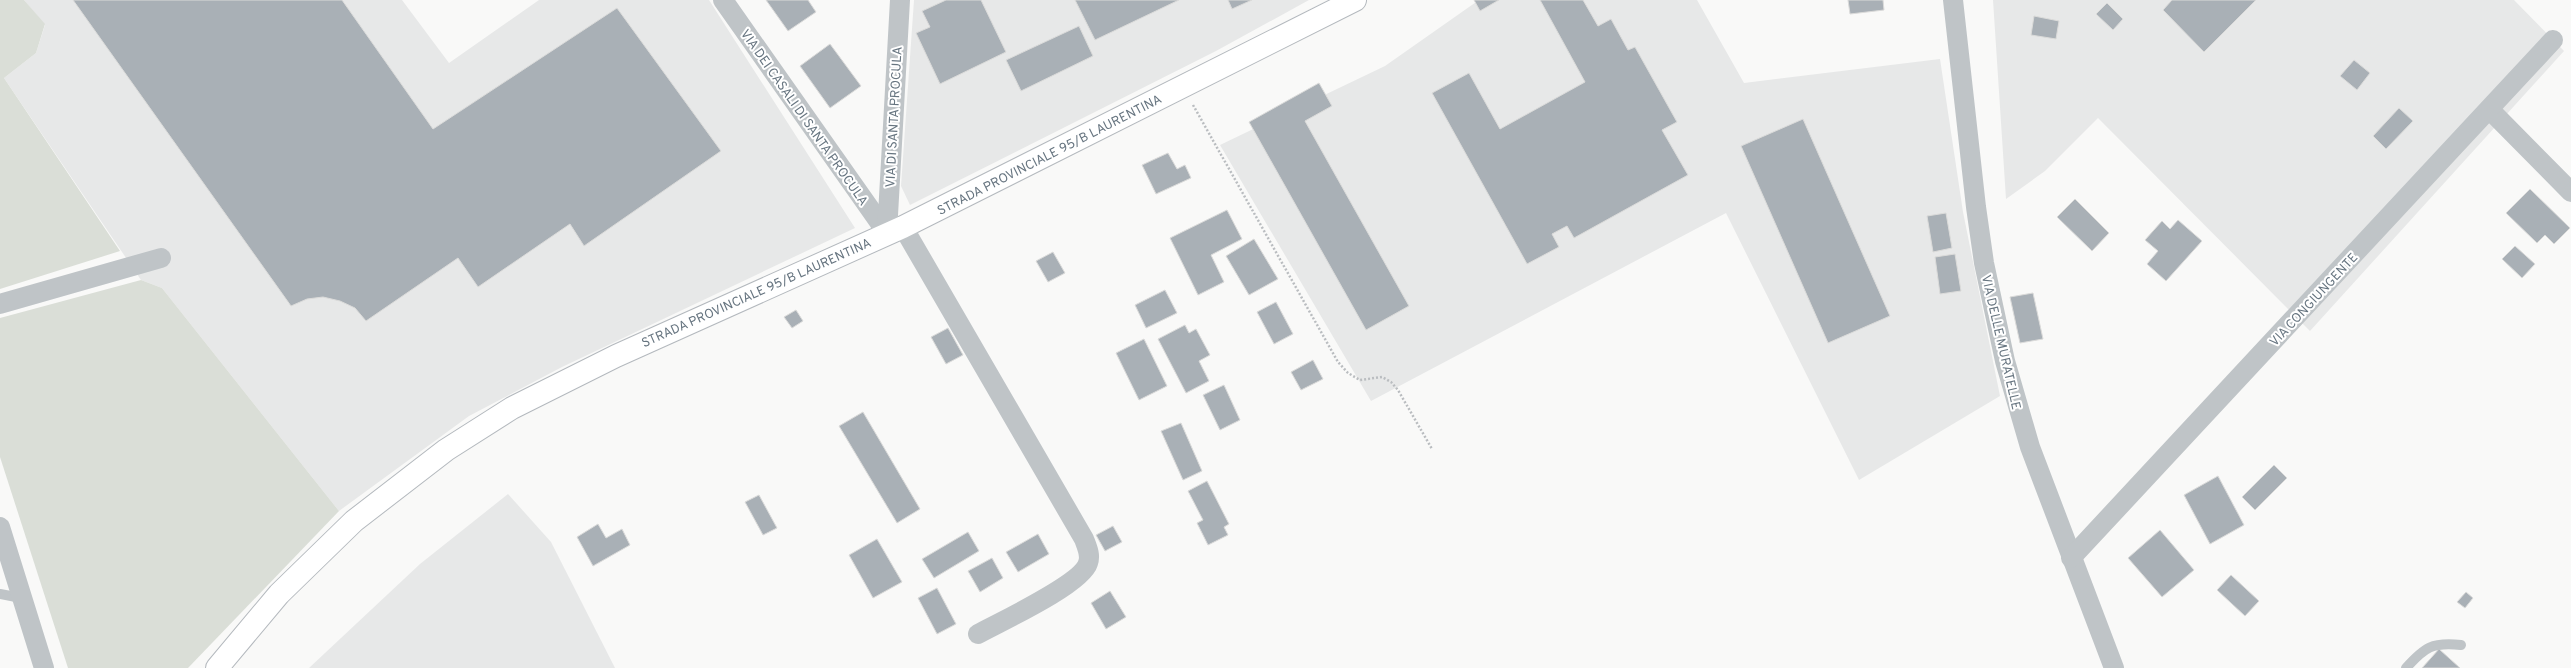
<svg xmlns="http://www.w3.org/2000/svg" width="2571" height="668" font-family="Overpass,sans-serif">
	<style>
		.built { fill: #e7e8e8 }
		.green { fill: #daded7 }
		.building { fill: #a9b0b6; stroke: #dbdbda }
		.lines { fill: none; stroke-linecap: round; stroke-linejoin: round }
		.secondary-casing { stroke: #b4b9be; stroke-width: 24 }
		.path { stroke: #babdc0; stroke-width: 2.5; stroke-dasharray: 2 2; stroke-linecap: butt }
		.lane { stroke: #bfc4c7; stroke-width: 10 }
		.street { stroke: #bfc4c7; stroke-width: 20 }
		.secondary { stroke: #fff; stroke-width: 22 }
		.labels { text-anchor: middle; stroke-width: 4; stroke-linejoin: round; paint-order: stroke }
		.street-label { font-size: 13px; fill: #677580; stroke: #fff }
	</style>
	<rect width="100%" height="100%" fill="#f9f9f8"/>
	<g class="built">
		<path d="M24 0H402L449 63 539 0H709L855 228 562 367 469 416 339 511 162 288 141 280 4 78 36 53 45 25Z"/>
		<path d="M914 0H1309L1216 51 910 205 901 186Z"/>
		<path d="M1479 0H1697L1744 83 1940 59 1963 212 2000 396 1859 480 1726 213 1371 401 1220 145 1385 66Z"/>
		<path d="M1993 0H2514L2564 51 2310 331 2098 118 2045 171 2006 199Z"/>
		<path d="M508 494 551 542 615 668H309L420 564Z"/>
	</g>
	<g class="green">
		<path d="M0 0H24L45 24 36 53 4 78 120 251 0 289Z"/>
		<path d="M141 280 162 288 339 511 188 668H68L0 457V318Z"/>
	</g>
	<g class="building">
		<path d="M73 0H342L433 129 617 8 721 151 584 246 570 224 478 287 458 258 366 321 355 308 340 301 323 297 307 299 291 306Z"/>
		<path d="M766 0H808L816 12 788 31Z"/>
		<path d="M946 0H981L1006 52 940 84 916 33 930 27 922 11Z"/>
		<path d="M1075 0H1179L1095 40Z"/>
		<path d="M1228 0H1252L1232 9Z"/>
		<path d="M1474 0H1499L1480 11Z"/>
		<path d="M1540 0H1583L1598 26 1611 19 1628 50 1635 47 1677 122 1662 130 1688 175 1574 238 1567 226 1552 234 1559 247 1527 264 1432 93 1469 73 1500 129 1585 82Z"/>
		<path d="M1848 0H1883L1884 10 1850 14Z"/>
		<path d="M2172 0H2256L2204 52 2163 10Z"/>
		<path d="M2107 3 2123 19 2113 30 2096 14Z"/>
		<path d="M2034 16 2059 21 2056 39 2031 35Z"/>
		<path d="M1079 26 1093 56 1021 91 1006 60Z"/>
		<path d="M830 44 861 86 830 108 800 66Z"/>
		<path d="M2354 60 2370 73 2357 90 2340 76Z"/>
		<path d="M1319 83 1332 106 1305 121 1409 306 1366 330 1249 122Z"/>
		<path d="M2399 108 2413 121 2386 149 2373 136Z"/>
		<path d="M1803 119 1890 316 1828 343 1741 146Z"/>
		<path d="M1168 153 1177 169 1185 165 1191 178 1156 194 1142 165Z"/>
		<path d="M2530 189 2570 228 2554 244 2545 235 2537 243 2506 213Z"/>
		<path d="M2075 199 2109 233 2092 251 2057 217Z"/>
		<path d="M1227 210 1242 239 1211 255 1224 282 1198 295 1170 238Z"/>
		<path d="M1946 213 1952 248 1933 252 1927 216Z"/>
		<path d="M2178 220 2202 241 2166 281 2147 264 2158 251 2145 240 2162 221 2170 229Z"/>
		<path d="M1254 239 1278 279 1249 295 1226 256Z"/>
		<path d="M2515 246 2535 264 2522 278 2502 259Z"/>
		<path d="M1053 252 1065 273 1048 282 1036 261Z"/>
		<path d="M1955 254 1961 291 1940 294 1935 257Z"/>
		<path d="M1165 290 1177 313 1146 328 1135 305Z"/>
		<path d="M2033 293 2043 339 2020 343 2010 297Z"/>
		<path d="M1276 302 1293 334 1274 344 1257 312Z"/>
		<path d="M796 310 803 321 792 328 784 317Z"/>
		<path d="M1185 325 1189 333 1196 329 1210 355 1199 361 1209 381 1186 393 1158 339Z"/>
		<path d="M948 328 963 355 946 364 931 337Z"/>
		<path d="M1144 339 1167 386 1139 400 1116 353Z"/>
		<path d="M1313 360 1323 379 1301 390 1291 372Z"/>
		<path d="M1224 385 1240 420 1220 430 1203 395Z"/>
		<path d="M863 412 920 509 897 523 839 426Z"/>
		<path d="M1181 423 1202 471 1183 480 1161 431Z"/>
		<path d="M2274 465 2287 478 2255 510 2242 497Z"/>
		<path d="M2218 476 2244 525 2210 544 2184 495Z"/>
		<path d="M1207 481 1229 524 1224 527 1228 535 1208 545 1197 523 1203 520 1188 491Z"/>
		<path d="M759 495 777 528 763 535 745 502Z"/>
		<path d="M598 524 606 538 622 529 630 545 593 566 577 537Z"/>
		<path d="M1113 526 1122 542 1105 551 1096 535Z"/>
		<path d="M2160 530 2194 570 2162 597 2128 558Z"/>
		<path d="M968 532 979 551 934 578 922 559Z"/>
		<path d="M1038 534 1049 554 1018 572 1006 552Z"/>
		<path d="M877 539 902 582 873 598 849 555Z"/>
		<path d="M992 558 1003 578 980 592 968 571Z"/>
		<path d="M2231 575 2259 601 2245 616 2217 590Z"/>
		<path d="M937 588 956 624 937 634 918 598Z"/>
		<path d="M1110 591 1126 617 1106 629 1091 603Z"/>
		<path d="M2466 592 2473 598 2465 608 2457 602Z"/>
		<path d="M2439 649 2460 668H2422Z"/>
	</g>
	<g class="lines">
		<defs>
			<path id="secondary" d="M217 668 279 594 354 521 446 450 512 408 616 356 903 227 1355 0"/>
		</defs>
		<use href="#secondary" class="secondary-casing"/>
		<path class="path" d="M1193 105 1338 362 1348 373 1360 380 1382 377 1391 382 1398 390 1432 449"/>
		<g class="lane">
			<path d="M0 594 21 598"/>
			<path d="M2406 668C2425 647 2432 642 2461 645"/>
		</g>
		<g class="street">
			<path d="M723 0 887 233"/>
			<path d="M1953 0 1976 207 1984 263 2005 361 2030 447 2114 668"/>
			<path d="M2490 110 2571 192"/>
			<path d="M903 227 1084 539C1087 547 1091 555 1088 563 1082 584 1000 622 978 634"/>
			<path d="M887 233 900 0"/>
			<path d="M0 304 161 258"/>
			<path d="M0 527 44 668"/>
			<path d="M2071 558 2553 40"/>
		</g>
		<use href="#secondary" class="secondary"/>
	</g>
	<g class="labels">
		<g class="street-label">
			<text transform="translate(805 117) rotate(55)" y="5">VIA DEI CASALI DI SANTA PROCULA</text>
			<text transform="translate(893 117) rotate(-87)" y="5">VIA DI SANTA PROCULA</text>
			<text transform="translate(1049 154) rotate(-27)" y="5">STRADA PROVINCIALE 95/B LAURENTINA</text>
			<text transform="translate(756 292) rotate(-24)" y="5">STRADA PROVINCIALE 95/B LAURENTINA</text>
			<text transform="translate(2313 299) rotate(-47)" y="5">VIA CONGIUNGENTE</text>
			<text transform="translate(2002 342) rotate(77)" y="5">VIA DELLE MURATELLE</text>
		</g>
	</g>
</svg>
